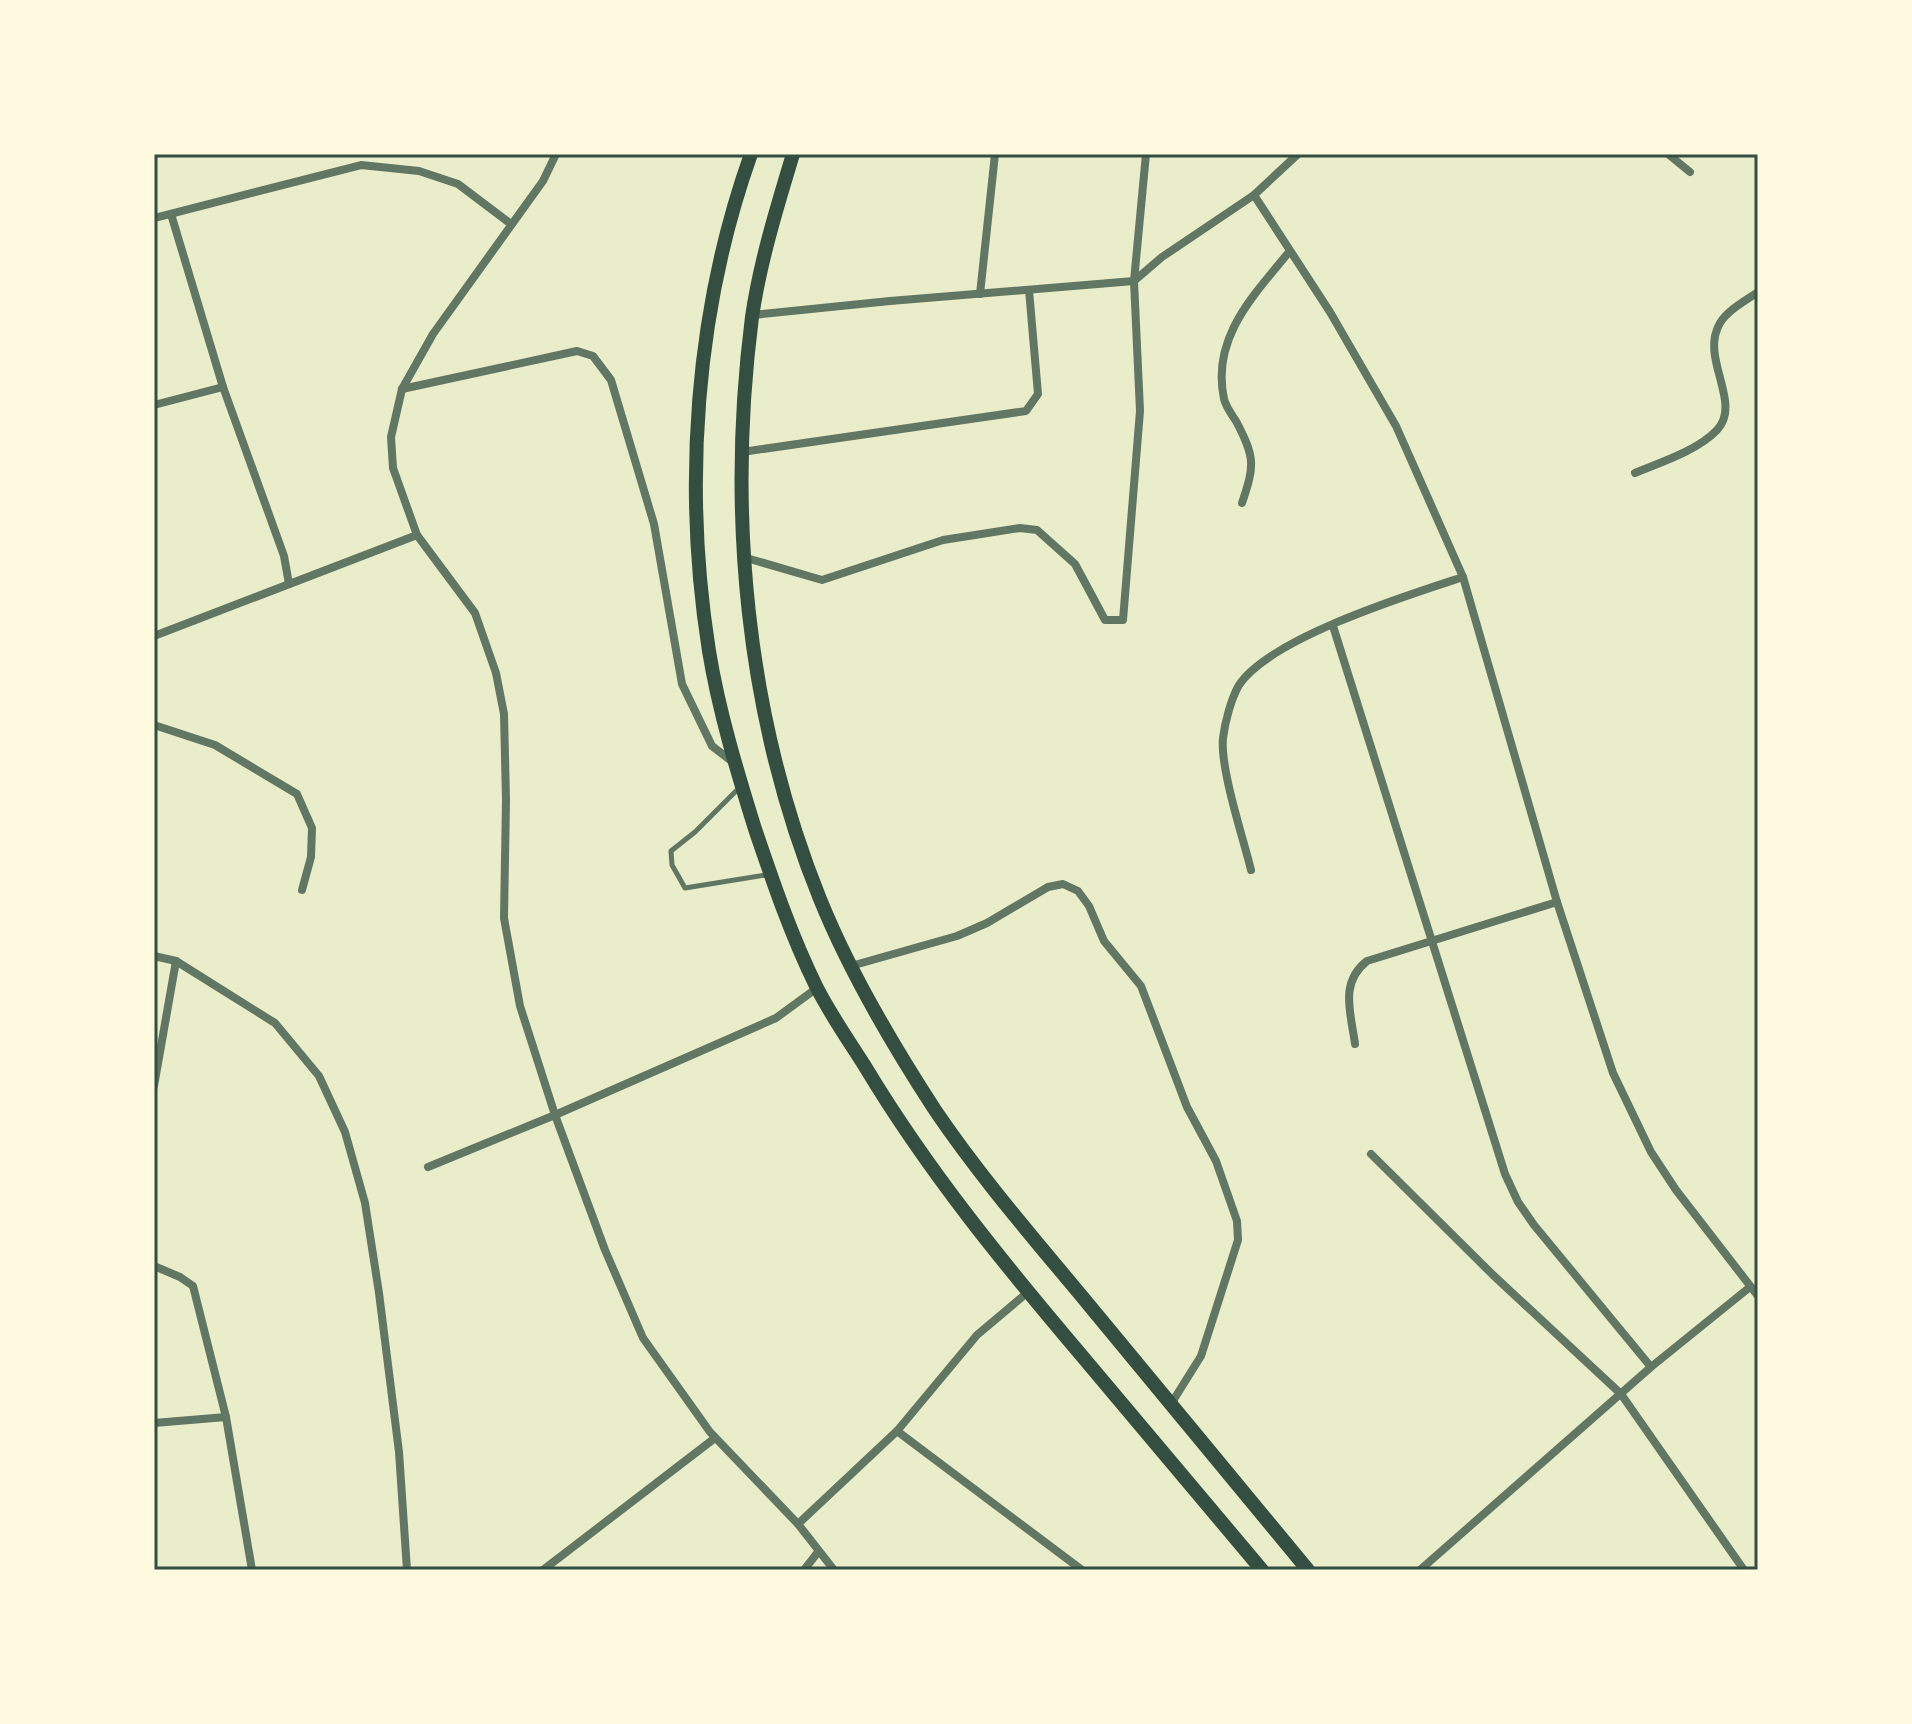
<svg xmlns="http://www.w3.org/2000/svg" width="1912" height="1724" font-family="Cabin,sans-serif">
	<style>
		.lines { fill: none; stroke-linecap: round; stroke-linejoin: round }
		.service { stroke: #617663; stroke-width: 5 }
		.minor { stroke: #617663; stroke-width: 8 }
		.primary { stroke: #344e41; stroke-width: 14 }
		.neatline { fill: none; stroke: #344e41; stroke-width: 3 }
	</style>
	<rect width="100%" height="100%" fill="#e9edc9"/>
	<g class="lines">
		<path class="service" d="M741 786 695 832 671 851 672 865 685 888 766 875"/>
		<g class="minor">
			<path d="M556 154 543 181 433 334 402 389 391 437 393 468 417 535 475 613 496 673 504 714 506 800 504 918 520 1006 555 1115 605 1250 643 1338 710 1432 798 1524 834 1570"/>
			<path d="M1668 154 1690 172"/>
			<path d="M1254 195 1330 312 1396 426 1463 577 1557 902 1613 1073 1651 1152 1676 1190 1758 1296"/>
			<path d="M171 214 223 387 284 556 289 584"/>
			<path d="M154 218 361 165 419 171 458 184 511 224"/>
			<path d="M980 294 995 154"/>
			<path d="M753 315 890 301 1134 281 1162 257 1254 195 1298 154"/>
			<path d="M402 389 577 351 593 356 611 380 654 524 682 684 712 746 734 763"/>
			<path d="M154 405 223 387"/>
			<path d="M742 452 1026 411 1038 394 1029 290"/>
			<path d="M1635 473C1661 462 1697 451 1717 430 1743 402 1699 358 1720 323 1728 310 1745 301 1758 292"/>
			<path d="M1242 503C1255 465 1255 457 1236 421 1232 415 1226 407 1224 399 1211 338 1253 296 1289 252"/>
			<path d="M743 557 822 580 943 540 1020 528 1037 530 1075 564 1105 620H1123L1140 411 1134 281 1146 154"/>
			<path d="M1333 626 1505 1174 1518 1202 1534 1225 1651 1367"/>
			<path d="M154 636 417 535"/>
			<path d="M154 725 215 745 297 794 312 828 311 857 302 890"/>
			<path d="M1251 870C1243 837 1220 769 1223 738 1225 722 1231 699 1239 685 1270 638 1408 595 1463 577"/>
			<path d="M154 956 176 961 275 1023 319 1076 345 1132 365 1203 379 1293 399 1452 407 1570"/>
			<path d="M851 966 957 936 987 923 1048 887 1063 884 1078 891 1089 906 1104 941 1141 986 1187 1107 1216 1161 1237 1221 1238 1240 1201 1356 1171 1404"/>
			<path d="M1355 1044C1351 1013 1339 983 1367 961L1557 902"/>
			<path d="M154 1086 176 961"/>
			<path d="M1371 1154 1493 1275 1621 1394 1744 1570"/>
			<path d="M428 1167 555 1115 776 1018 817 988"/>
			<path d="M154 1266 180 1277 193 1286 226 1417 252 1570"/>
			<path d="M154 1423 226 1417"/>
			<path d="M897 1431 1082 1570"/>
			<path d="M798 1524 897 1431 977 1335 1028 1292"/>
			<path d="M543 1570 715 1438"/>
			<path d="M804 1570 818 1552"/>
			<path d="M1420 1570 1651 1367 1750 1287"/>
		</g>
		<g class="primary">
			<path d="M751 154C695 311 683 487 709 651 719 712 737 771 755 829 773 882 791 935 816 986 830 1014 849 1041 866 1068 928 1171 1004 1264 1082 1356 1142 1427 1202 1499 1262 1570"/>
			<path d="M793 154C777 207 760 262 752 317 727 512 746 716 820 899 850 973 892 1044 935 1110 981 1178 1036 1241 1089 1305 1162 1393 1235 1482 1308 1570"/>
		</g>
	</g>
	<rect width="1912" height="1724" fill="none" stroke="#fefae0" stroke-width="312"/>
	<rect x="156" y="156" width="1600" height="1412" class="neatline"/>
</svg>
